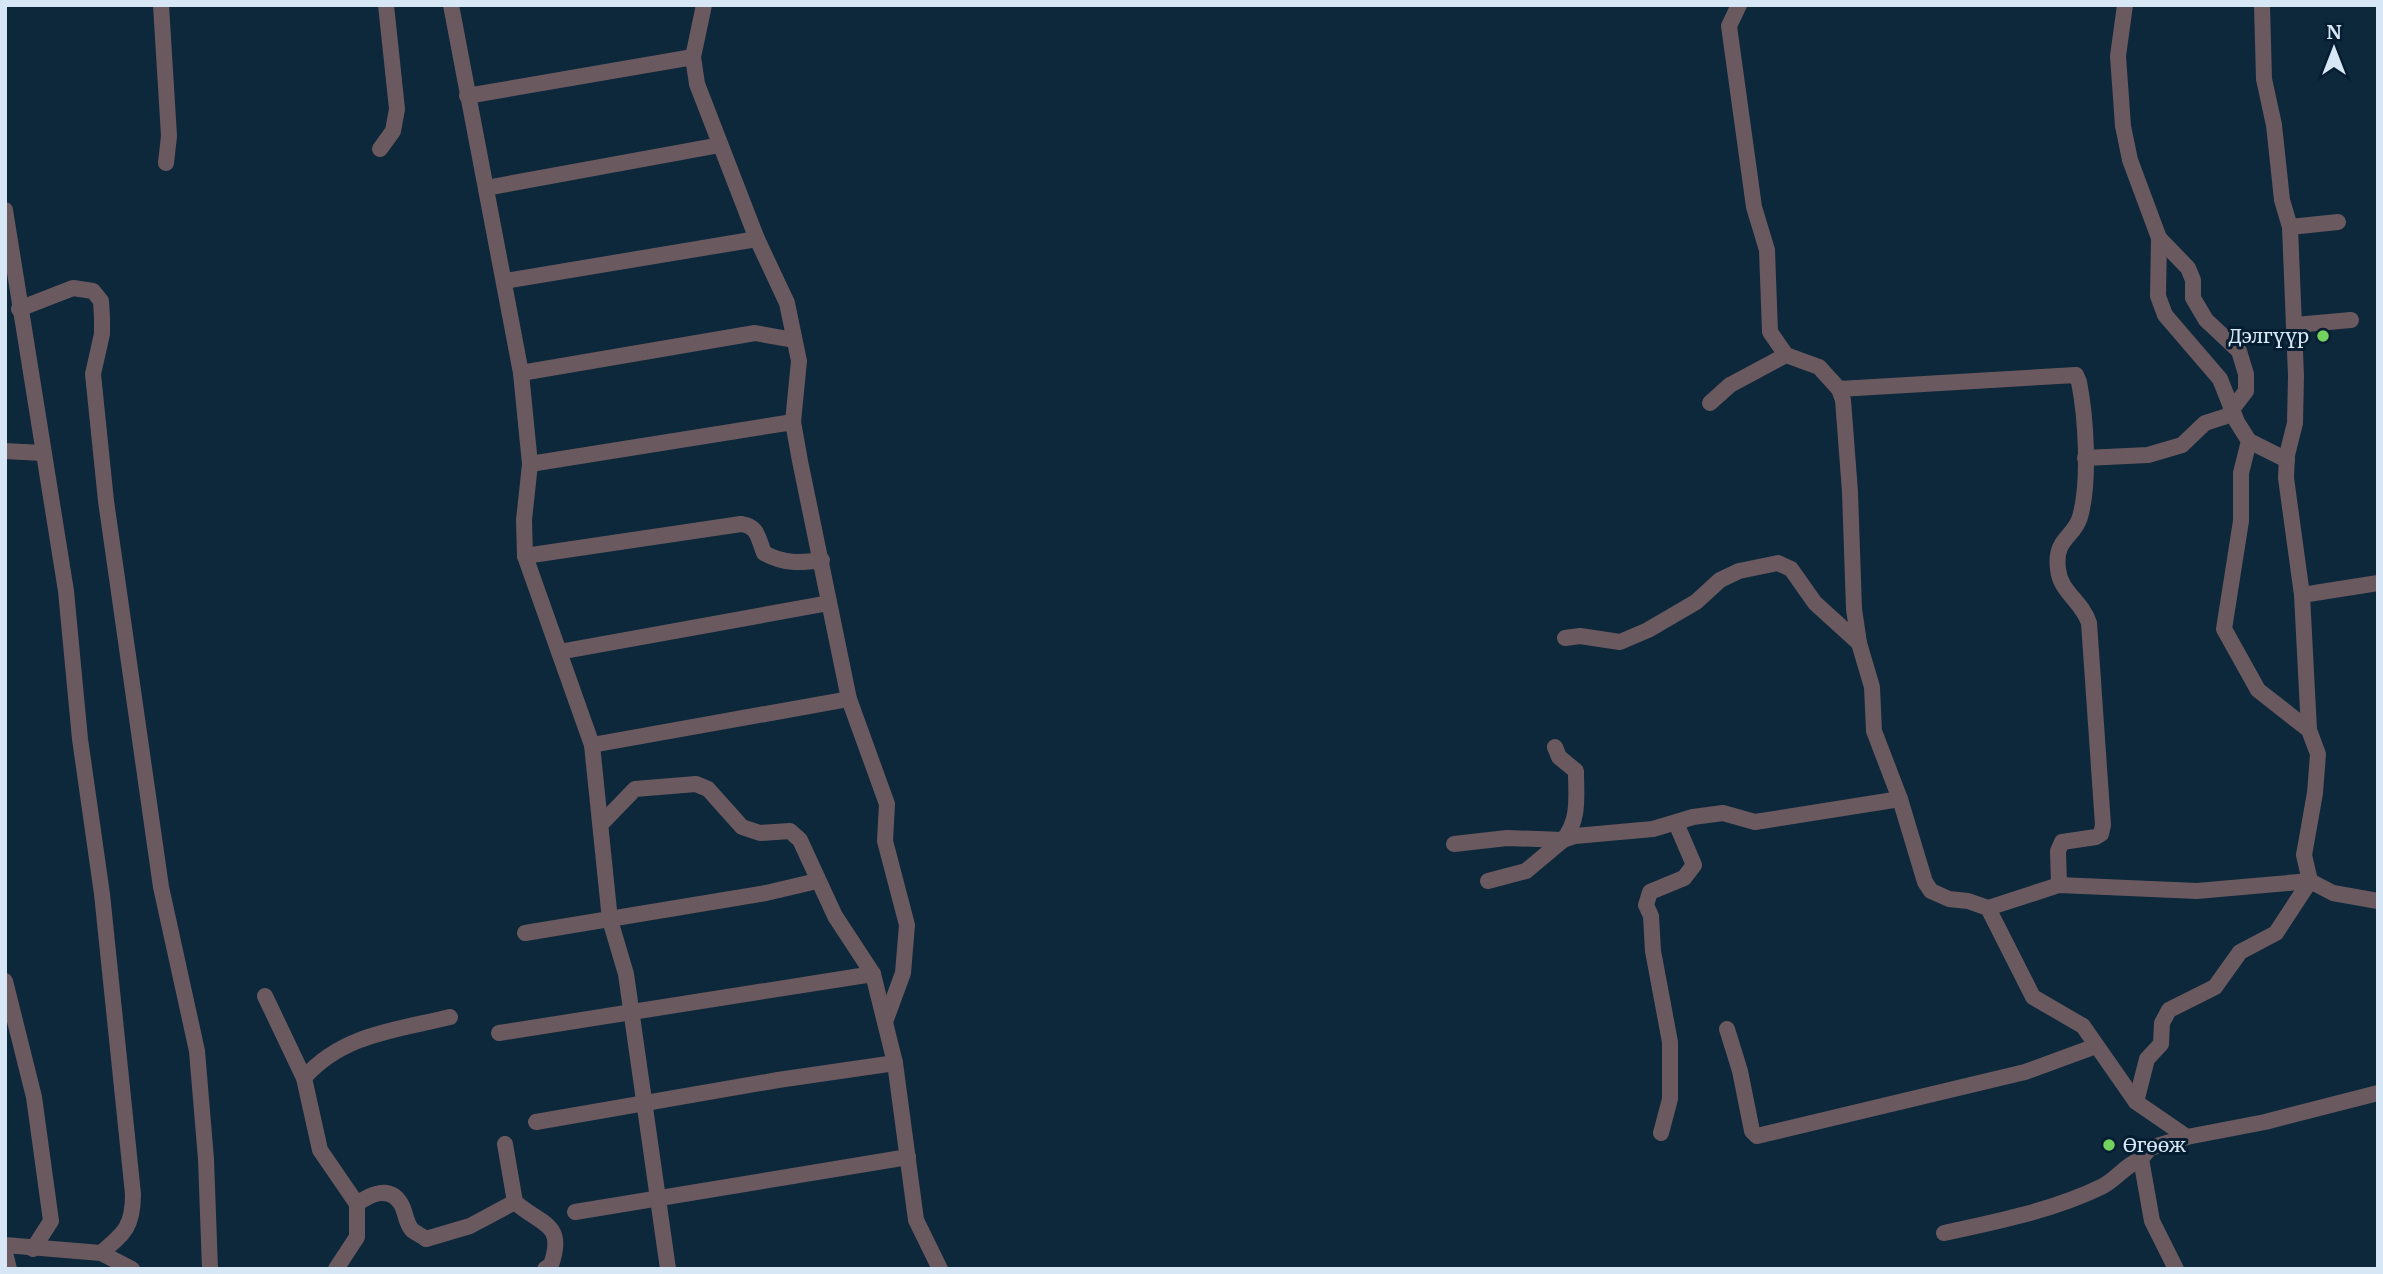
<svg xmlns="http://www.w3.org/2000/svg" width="2383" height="1274" font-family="Merriweather,serif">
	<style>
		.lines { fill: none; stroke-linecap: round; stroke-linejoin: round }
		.minor { stroke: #6a595e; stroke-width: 16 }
		.poi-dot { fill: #72d25d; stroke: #041d31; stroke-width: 2.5 }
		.labels { text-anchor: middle; stroke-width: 6; stroke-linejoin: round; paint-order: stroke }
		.poi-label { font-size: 19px; fill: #d8e7f5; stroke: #041d31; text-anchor: end }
	</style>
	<rect width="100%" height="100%" fill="#0d273b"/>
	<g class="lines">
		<g class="minor">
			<path d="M161 5 169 136 166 163"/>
			<path d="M451 5 521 373 530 464 524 520 525 556 592 745 610 920 626 974 668 1269"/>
			<path d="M704 5 693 57 697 84 757 239 787 303 799 361 793 422 800 461 849 699 887 804 885 841 907 925 903 973 885 1022"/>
			<path d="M1739 5 1729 26 1754 207 1767 250 1770 332 1786 355 1819 367 1839 389 1843 400 1850 492 1854 609 1859 643 1872 687 1874 731 1900 799 1925 882 1931 891 1949 899 1968 901 1988 908 2033 997 2083 1026 2136 1102 2187 1137 2150 1148 2141 1159 2152 1221 2176 1269"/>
			<path d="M2125 5 2118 56 2123 126 2130 160 2159 238 2158 296 2165 315 2220 379 2237 422 2249 441 2287 460"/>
			<path d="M2262 5 2264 79 2274 125 2282 200 2290 227 2296 376 2295 423 2287 455 2286 478 2302 595 2309 730 2318 754 2315 793 2304 855 2310 881"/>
			<path d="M467 96 693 57"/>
			<path d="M380 149 393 131 397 109 386 5"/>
			<path d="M486 188 720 145"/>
			<path d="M5 210 66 591 80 739 102 894 133 1194C133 1226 125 1233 101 1253"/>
			<path d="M2290 227 2338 222"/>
			<path d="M505 281 757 239"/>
			<path d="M19 309 73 288 93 291 101 301 102 317V334L93 374 106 501 161 887 197 1051 206 1159 210 1269"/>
			<path d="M2295 325 2351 320"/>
			<path d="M521 373 755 333 794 340"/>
			<path d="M1839 389 2076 375 2079 382C2086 417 2090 482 2080 517 2074 538 2054 538 2058 569 2060 592 2082 601 2089 623L2103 825 2101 834 2096 837 2062 842 2058 851 2059 885"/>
			<path d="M1710 403 1730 385 1786 355"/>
			<path d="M2249 441 2241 473V521L2224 629 2258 690 2309 730"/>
			<path d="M5 451 42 453"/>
			<path d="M2085 458 2148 455 2182 445 2205 423 2227 416 2246 391V374L2239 351 2206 320 2193 298V280L2188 268 2159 238"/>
			<path d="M530 464 793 422"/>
			<path d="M525 556 741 524C758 526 758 538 764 553 783 564 800 563 822 560"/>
			<path d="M2302 595 2378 583"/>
			<path d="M1565 638 1580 636 1620 642 1648 630 1696 602 1720 580 1739 571 1778 563 1791 569 1815 603 1859 643"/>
			<path d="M559 652 829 603"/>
			<path d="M592 745 849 699"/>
			<path d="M602 823 635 789 696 784 708 789 742 827 760 833 790 831 800 840 835 916 873 974 895 1063 916 1220 940 1269"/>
			<path d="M1454 844 1507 838 1563 840C1580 820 1576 796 1576 771L1559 757 1555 747"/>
			<path d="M1488 881 1526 871 1563 840 1575 836 1653 829 1693 817 1723 813 1755 822 1900 799"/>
			<path d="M1988 908 2059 885 2197 891 2310 881 2333 893 2378 901"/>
			<path d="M525 933 766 893 817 881"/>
			<path d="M5 981 34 1097 51 1221 33 1249"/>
			<path d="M265 996 304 1078 320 1150 357 1204V1237L336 1269"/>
			<path d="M1727 1029 1740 1071 1752 1131 1757 1136 2025 1072 2096 1046"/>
			<path d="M499 1033 873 974"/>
			<path d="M304 1078C342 1034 397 1030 450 1017"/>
			<path d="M2136 1102 2147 1059 2161 1044 2162 1023 2169 1010 2215 987 2240 952 2276 933 2310 881"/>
			<path d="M536 1122 778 1080 895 1063"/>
			<path d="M1661 1133 1670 1099V1042L1653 951 1651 916 1646 905 1650 892 1684 878 1694 865 1676 823"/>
			<path d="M2187 1137 2265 1122 2378 1093"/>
			<path d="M505 1144 515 1202C540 1225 566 1222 551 1265L545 1269"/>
			<path d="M357 1204C370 1194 390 1185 401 1204 406 1212 405 1222 412 1230 416 1233 422 1236 426 1239L470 1226 515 1202"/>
			<path d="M575 1212 908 1157"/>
			<path d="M1944 1233C1996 1222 2054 1210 2101 1187 2117 1179 2124 1166 2141 1159"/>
			<path d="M5 1245 101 1253 132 1269"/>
			<path d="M5 1253 9 1269"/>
		</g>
	</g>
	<g class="poi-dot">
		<circle cx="2323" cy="336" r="7"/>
		<circle cx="2109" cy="1145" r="7"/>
	</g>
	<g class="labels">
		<g class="poi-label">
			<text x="2309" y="343">Дэлгүүр</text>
			<text x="2123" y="1152" text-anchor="start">Өгөөж</text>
		</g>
	</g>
	<rect width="2383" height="1274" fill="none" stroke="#d8e7f5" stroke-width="14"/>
	<g transform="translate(2334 49)" stroke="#041d31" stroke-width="5" paint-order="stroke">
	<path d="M0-5L12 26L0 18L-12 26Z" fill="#d8e7f5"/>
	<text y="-10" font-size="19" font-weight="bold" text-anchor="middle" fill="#d8e7f5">N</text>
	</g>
</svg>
